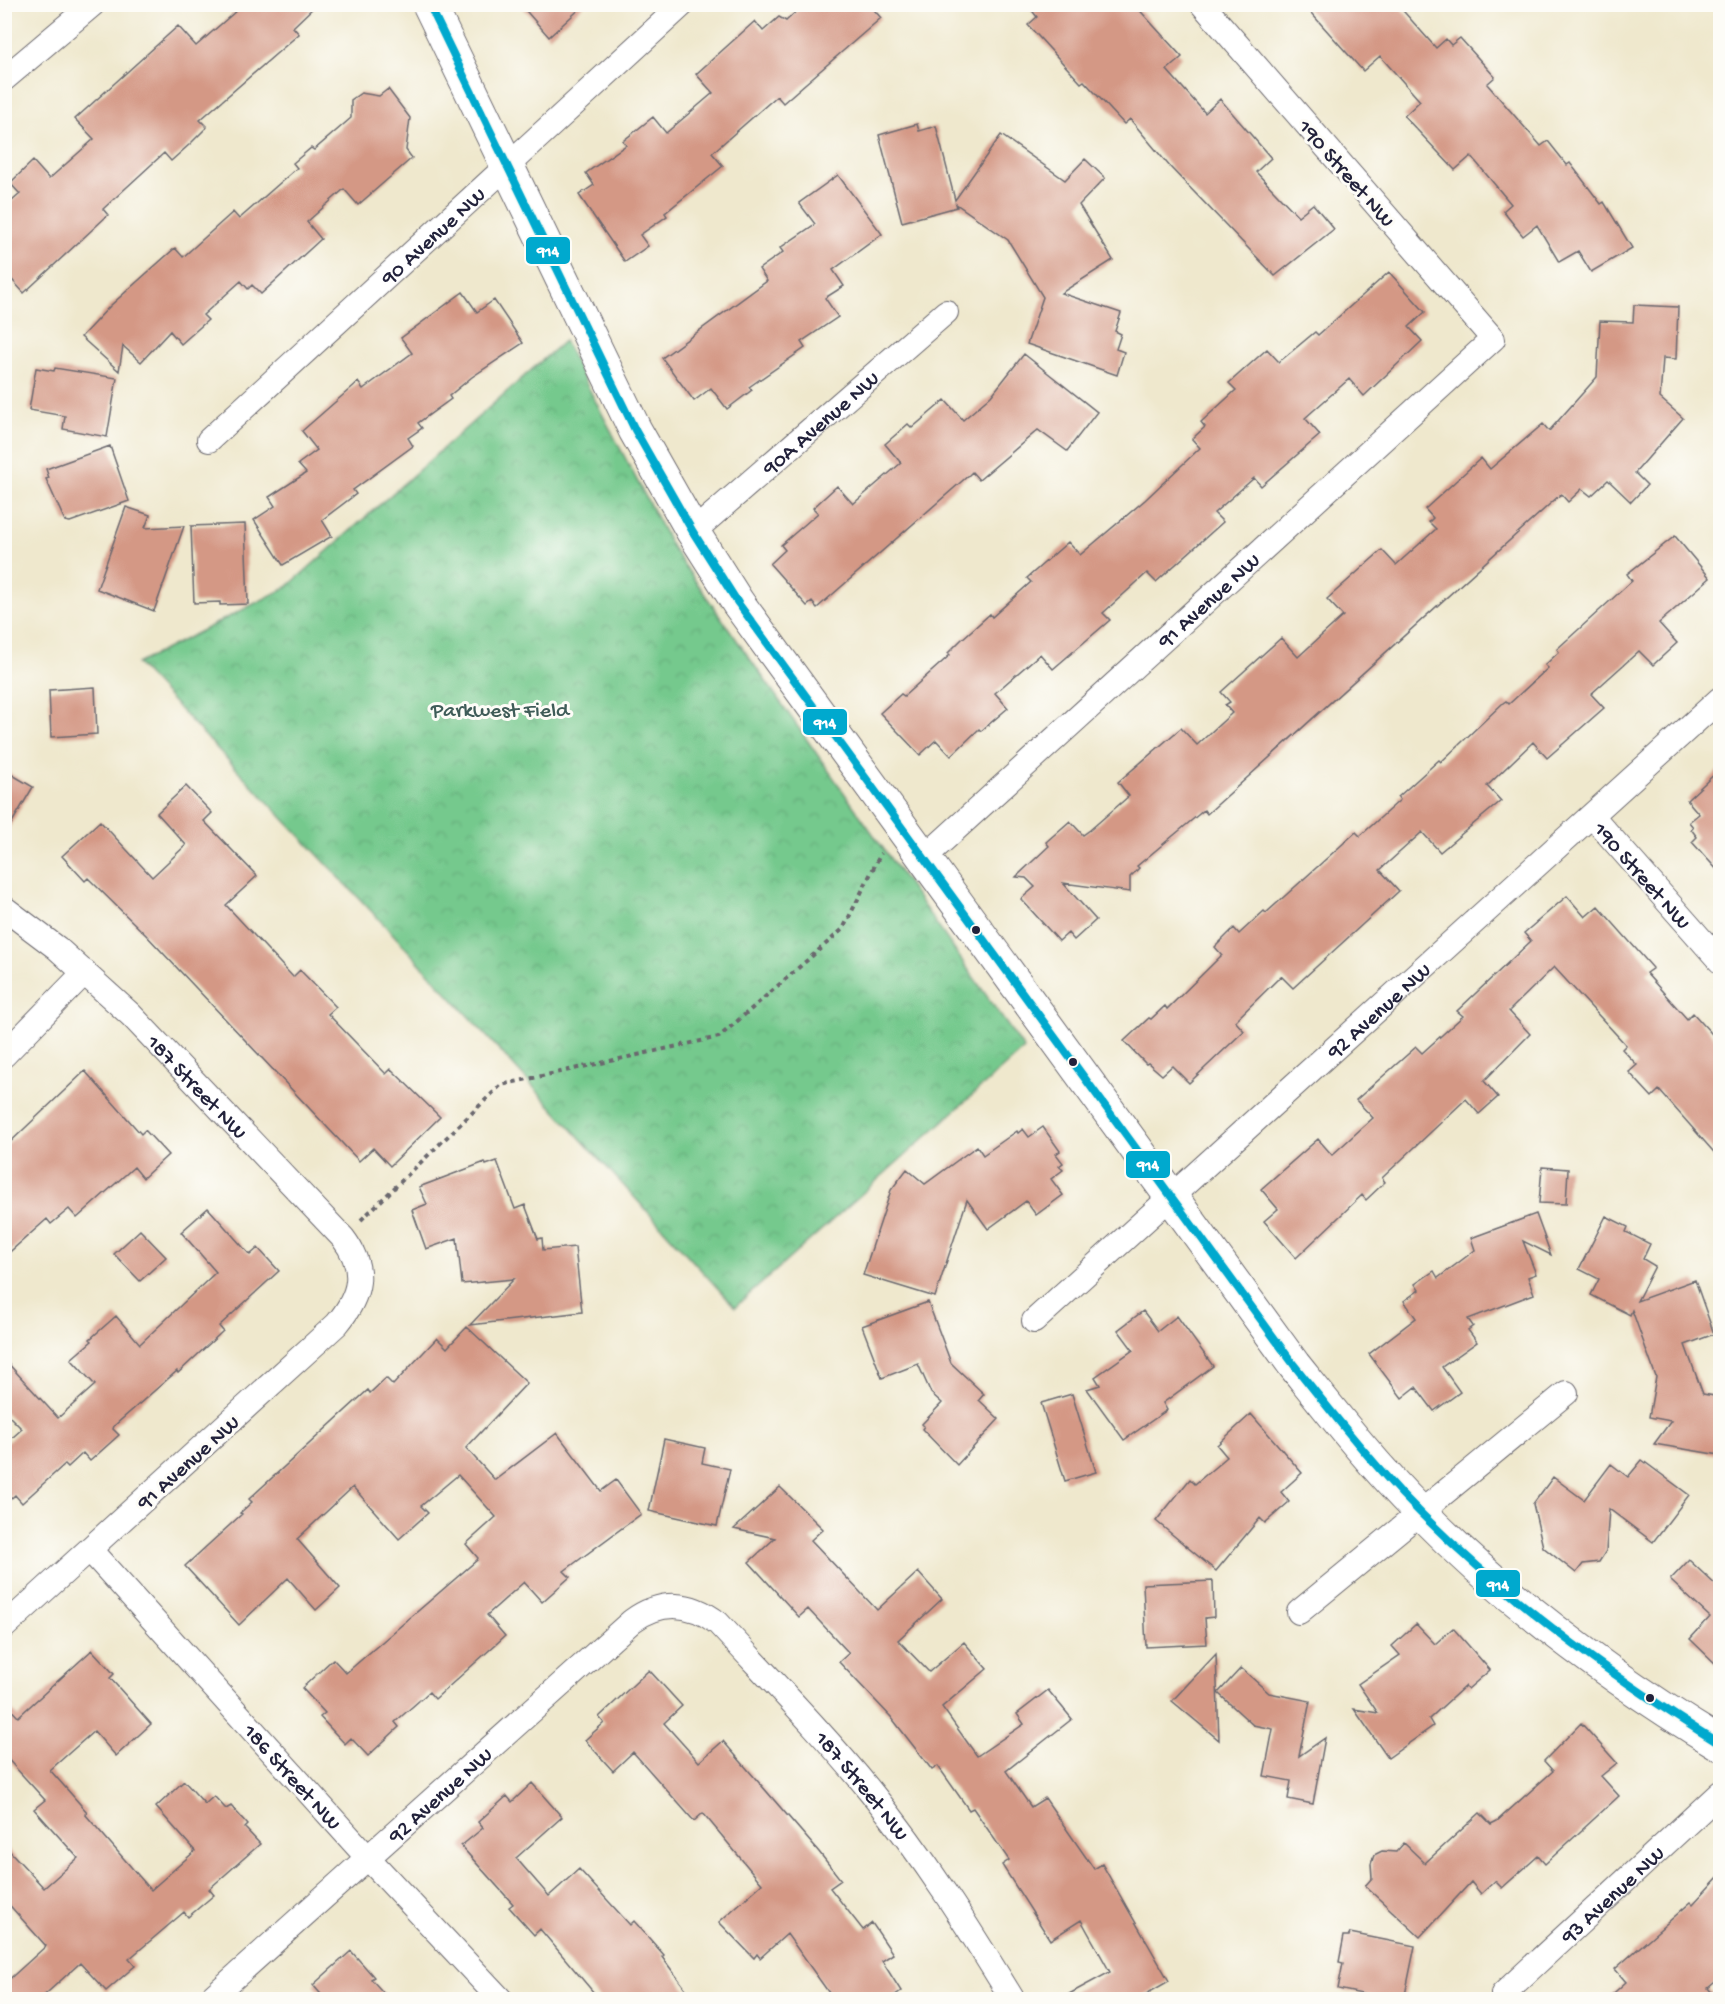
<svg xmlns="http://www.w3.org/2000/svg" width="1725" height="2004" viewBox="0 0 1725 2004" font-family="'Gochi Hand',sans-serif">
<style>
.park{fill:url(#park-crowns);stroke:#4c7664;stroke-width:1.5}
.building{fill:#d49885}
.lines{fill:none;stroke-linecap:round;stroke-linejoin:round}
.street-casing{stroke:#6a676e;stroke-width:26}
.secondary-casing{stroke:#6a676e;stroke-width:35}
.path{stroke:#6a676e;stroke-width:4;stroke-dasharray:4.5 4.5;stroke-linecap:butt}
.street{stroke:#fff;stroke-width:24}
.secondary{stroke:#fff;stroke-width:33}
.bus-1-casing{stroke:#fdfcf7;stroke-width:12}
.bus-1{stroke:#00a9ce;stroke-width:8}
.bus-dot{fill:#22223b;stroke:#fdfcf7;stroke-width:2}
.labels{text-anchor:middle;stroke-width:6;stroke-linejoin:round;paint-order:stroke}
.street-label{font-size:22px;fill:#22223b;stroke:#fdfcf7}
.park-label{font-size:22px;fill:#3f5c58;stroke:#fdfcf7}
.line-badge{stroke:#fdfcf7;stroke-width:2}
.badge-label{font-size:16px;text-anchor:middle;font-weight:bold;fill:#fff}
</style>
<defs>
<pattern id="park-crowns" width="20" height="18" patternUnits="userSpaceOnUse" patternTransform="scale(1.5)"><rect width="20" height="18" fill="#75c98d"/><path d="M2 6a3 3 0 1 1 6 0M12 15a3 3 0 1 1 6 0" fill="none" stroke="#65ac7b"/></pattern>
</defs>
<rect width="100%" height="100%" fill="#fdfcf7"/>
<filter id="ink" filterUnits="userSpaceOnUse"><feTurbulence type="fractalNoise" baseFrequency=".0167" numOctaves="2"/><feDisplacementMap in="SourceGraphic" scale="12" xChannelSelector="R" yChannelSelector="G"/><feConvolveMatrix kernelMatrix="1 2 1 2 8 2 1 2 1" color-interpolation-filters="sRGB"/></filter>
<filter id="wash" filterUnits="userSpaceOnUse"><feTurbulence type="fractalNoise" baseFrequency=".008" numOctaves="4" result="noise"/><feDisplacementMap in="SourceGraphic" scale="24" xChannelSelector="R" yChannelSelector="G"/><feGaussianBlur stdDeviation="1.35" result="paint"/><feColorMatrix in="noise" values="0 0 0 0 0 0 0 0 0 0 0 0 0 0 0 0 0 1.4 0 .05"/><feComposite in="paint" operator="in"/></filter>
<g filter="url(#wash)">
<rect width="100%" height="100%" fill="#efe8cd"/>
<!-- park -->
<path class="park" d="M564,341L673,549L1024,1049L735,1307L392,933L137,664L287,587Z"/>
<g id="blocks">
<!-- building -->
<path class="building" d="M244,4H317L293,27L299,34L200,120L207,127L190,144L171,161L164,153L103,209L108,215L24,293L4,271V208L20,194L10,183L33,161L49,179L94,139L75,119L178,26L196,46Z
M520,4H585L549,37Z
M804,4H869L881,18L783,103L777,96L712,153L723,166L665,213L667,216L640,235L648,246L625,262L579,195L594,185L586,173L626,145L623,141L653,117L666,133L713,93L696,74L755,21L763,31L779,17L786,21Z
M1027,4H1134L1182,57L1167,70L1205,113L1220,99L1271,158L1256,172L1298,216L1313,204L1334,229L1275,276L1171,168L1130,119L1124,124L1084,81L1081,83L1028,25L1037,17Z
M1303,4H1397L1436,48L1446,39L1451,45L1460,38L1495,77L1487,84L1541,146L1548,141L1567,165L1570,163L1601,204L1604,202L1632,248L1591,272L1578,251L1559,262L1537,225L1523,236L1503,211L1511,204L1471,156L1455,170L1404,116L1420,101L1380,56L1363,71Z
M388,89L410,118L406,150L412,158L358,205L344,189L307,222L321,239L261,294L252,285L248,289L241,281L203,315L208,320L181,344L170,331L141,362L123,346L119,371L81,337L110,306L175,248L183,257L233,212L239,219L297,168L293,163L311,148L314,150L351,118V100L361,93L379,96Z
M917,124L919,131L936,126L955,200L1001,135L1065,180L1085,159L1105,178L1079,205L1113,260L1061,293L1121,313L1115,331L1121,334L1116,349L1124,352L1117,375L1027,344L1043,297L1008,240L956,204L957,207L902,222L879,135Z
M838,175L882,234L833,270L844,286L825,298L838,317L801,342L805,348L749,387L752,390L727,409L711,388L694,401L662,358L767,281L759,269L783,252L780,248L815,224L799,203Z
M1389,272L1425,312L1409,327L1422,341L1364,396L1349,379L1305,418L1320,435L1261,486L1254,478L1214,513L1223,522L1156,582L1147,573L1103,613L1110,620L1053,669L1040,654L995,693L1008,708L981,731L979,729L951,756L936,740L920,755L880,713L901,694L904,696L950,655L948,653L961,640L990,614L992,617L1031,582L1027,578L1068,542L1080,555L1145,500L1200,448L1192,439L1205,427L1201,422L1236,390L1229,383L1267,349L1279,362L1315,332L1318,335Z
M463,292L477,312L494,300L523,343L472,377L449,396L451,399L418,423L422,428L408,438L413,446L353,490L356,494L322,520L332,536L283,565L254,520L275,506L269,497L306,473L298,464L317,450L302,431L358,382L363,389L412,353L401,338Z
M1634,305L1678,307L1676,359L1663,358L1660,398L1683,418L1635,473L1647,485L1631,502L1608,480L1591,496L1582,489L1568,502L1561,494L1207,814L1204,810L1137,866L1139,868L1130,877V892L1063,883L1096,920L1074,940L1068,933L1059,941L1021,899L1035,887L1026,878L1016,877L1049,846L1046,842L1070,821L1083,835L1090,830L1129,796L1118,782L1181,728L1197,745L1232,713L1225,705L1230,702L1221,692L1281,638L1298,657L1343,616L1327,599L1382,550L1396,565L1436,529L1429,522L1433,518L1425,509L1481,458L1490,469L1543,424L1549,431L1597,377L1600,321L1633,322Z
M1024,354L1097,412L1067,451L1038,430L979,480L972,472L969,475L817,608L812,602L807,606L770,564L785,550L781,545L818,513L813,508L837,486L853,504L901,463L885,444L908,424L912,428L945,400L963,420L991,396Z
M36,368L54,371L55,368L117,378L107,437L63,429L65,416L29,410Z
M110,446L129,501L70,522L65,521L46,479L49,478L46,469Z
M126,507L150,515L145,528L184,526L154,611L97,589Z
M245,524L248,604L220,605V602L194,603L191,526Z
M1675,536L1710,578L1659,623L1677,643L1653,665L1639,651L1591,694L1604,708L1547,758L1533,742L1487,786L1501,801L1440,852L1422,832L1380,870L1399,891L1293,988L1281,976L1235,1021L1244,1031L1189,1083L1172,1066L1162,1075L1148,1063L1146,1064L1124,1041L1149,1018L1151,1019L1165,1006L1167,1009L1222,955L1215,947L1234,928L1239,934L1264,911L1266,913L1356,832L1360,836L1400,800L1398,797L1439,760L1441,762L1503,703L1506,701L1509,704L1548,668L1545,665L1559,652L1557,649L1632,581L1627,574Z
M95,687L97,734L51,737L49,690Z
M1720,769V873L1692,842L1697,837L1691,829L1693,827L1689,822L1699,814L1687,800Z
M4,770L33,787L4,836Z
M186,786L212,813L204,821L257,876L226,905L293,977L300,970L336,1007L328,1014L386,1074L391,1069L440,1117L390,1166L373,1148L359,1161L146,935L88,878L85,881L62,856L100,821L152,877L186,845L157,813Z
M1567,896L1585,917L1598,906L1653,968L1646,973L1687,1019L1693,1013L1720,1043V1159L1659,1090L1652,1097L1629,1072L1637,1065L1622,1049L1626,1045L1554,967L1509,1011L1530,1034L1484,1081L1498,1097L1479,1114L1466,1099L1382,1178L1385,1182L1366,1200L1362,1195L1296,1258L1264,1221L1278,1209L1261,1189L1318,1139L1332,1155L1373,1118L1356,1100L1416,1047L1422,1053L1463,1016L1457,1011L1531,941L1524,933Z
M85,1071L141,1134L145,1130L168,1155L143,1178L134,1167L77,1218L69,1209L51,1224L47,1219L4,1257V1148Z
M1043,1127L1060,1151L1056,1154L1063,1163L1059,1166L1063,1170L1051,1179L1063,1195L1036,1215L1026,1201L988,1229L967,1200L935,1297L863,1275L891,1190L907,1169L925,1184L977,1146L983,1155L1017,1131L1018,1133L1023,1129L1029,1137Z
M497,1161L515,1209L525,1205L538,1239L542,1238L543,1250L575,1247L582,1312L470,1325L514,1279L462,1284L457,1238L426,1249L412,1210L427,1204L419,1187L485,1162L486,1165Z
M1542,1167L1568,1169L1566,1204L1539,1203Z
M208,1208L250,1255L258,1248L279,1271L219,1326L223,1331L178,1373L177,1371L114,1426L113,1429L119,1435L90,1461L83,1453L68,1467L65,1464L22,1503L15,1495L4,1505V1445L22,1429L4,1411V1359L58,1418L95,1385L71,1359L92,1341L90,1339L116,1316L140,1344L216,1272L181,1232Z
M1536,1214L1551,1255L1523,1241L1536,1274L1528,1277L1534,1294L1468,1319L1473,1326L1468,1330L1477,1342L1442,1367L1460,1392L1434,1411L1416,1387L1402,1398L1369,1354L1416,1318L1404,1301L1419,1290L1415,1284L1434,1271L1438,1278L1475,1250L1471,1238Z
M1606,1216L1628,1227L1626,1232L1650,1244L1643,1259L1655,1266L1637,1301L1695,1280L1714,1334L1685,1345L1703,1394L1720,1397V1455L1654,1444L1671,1421L1649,1417L1656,1377L1632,1310L1630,1315L1591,1295L1599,1279L1579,1269Z
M140,1230L166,1257L140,1281L114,1254Z
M928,1302L951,1363L984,1394L979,1400L999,1419L957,1465L922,1429L924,1426L922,1424L942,1403L931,1393L918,1364L882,1378L862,1326Z
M1143,1311L1158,1331L1177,1316L1213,1366L1163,1403L1167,1410L1124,1440L1087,1389L1100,1385L1095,1377L1133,1350L1118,1330Z
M467,1327L527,1383L466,1448L495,1480L557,1433L601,1491L616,1480L641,1514L564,1571L570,1577L542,1602L524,1582L487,1615L505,1636L435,1699L429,1692L395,1722L399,1727L368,1756L351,1738L345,1744L320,1717L325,1713L302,1688L333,1659L346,1673L477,1560L478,1558L466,1544L496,1517L458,1475L421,1506L428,1513L399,1539L353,1487L297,1539L340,1588L316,1610L288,1578L239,1625L185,1566L242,1514L240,1513L252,1502L249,1499L368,1390L370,1393L386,1378L393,1385L437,1338L447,1348Z
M1072,1394L1096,1472L1065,1481L1041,1403Z
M1251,1414L1302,1473L1281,1492L1289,1502L1265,1523L1260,1518L1216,1571L1156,1521L1190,1479L1195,1484L1227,1457L1217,1445Z
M664,1439L705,1448L702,1463L730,1469L717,1526L649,1511Z
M1642,1460L1689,1495L1653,1542L1609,1509L1606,1551L1599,1562L1583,1564L1576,1573L1543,1547L1533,1504L1553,1477L1584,1500L1611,1464L1628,1477Z
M780,1487L823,1529L811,1540L877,1610L918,1572L942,1599L898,1640L929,1672L964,1642L987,1669L942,1707L977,1756L1024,1724L1017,1714L1048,1690L1072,1719L1006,1771L1031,1807L1045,1798L1094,1869L1102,1864L1169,1981L1136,2000H1058L1110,1972L1081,1920L1050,1940L1002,1865L1009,1860L973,1808L969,1810L938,1766L932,1770L891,1717L839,1662L849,1653L808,1609L799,1617L749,1562L775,1538L734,1529Z
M1689,1560L1720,1589V1668L1690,1639L1710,1617L1670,1580Z
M1213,1581L1214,1617L1205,1618L1207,1644L1146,1647L1143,1584Z
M1416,1624L1435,1644L1453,1628L1490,1670L1468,1689L1465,1686L1429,1719L1433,1726L1388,1758L1354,1709L1378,1713L1358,1684L1400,1655L1392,1646Z
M92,1650L114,1674L110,1678L151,1724L116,1756L94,1731L50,1770L87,1812L85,1814L151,1890L195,1851L156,1807L184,1781L205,1804L214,1796L226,1809L231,1806L248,1825L245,1828L260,1844L209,1889L214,1895L188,1917L184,1912L129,1959L135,1966L106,1991L80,1963L39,2000H4V1984L46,1946L4,1899V1845L44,1888L78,1858L34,1809L45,1800L4,1755V1702L18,1717Z
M1216,1654L1219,1740L1172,1701Z
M1241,1668L1269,1693L1310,1701L1299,1756L1325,1738L1313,1804L1288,1799L1291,1781L1264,1776L1273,1729L1253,1725L1218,1693Z
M649,1670L682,1706L664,1723L699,1762L723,1741L819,1852L841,1880L830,1888L863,1930L872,1923L893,1954L882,1961L901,1991L888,2000H834L787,1934L760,1958L757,1954L754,1958L719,1922L762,1884L703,1813L694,1821L633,1752L613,1771L585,1740L604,1723L599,1717Z
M1581,1723L1617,1763L1601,1776L1619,1796L1545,1864L1538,1856L1502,1888L1495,1881L1481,1894L1471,1882L1420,1937L1365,1886L1372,1878L1371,1864L1374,1855L1382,1851L1396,1852L1404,1843L1425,1863L1480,1813L1491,1824L1497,1821L1553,1771L1544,1761Z
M532,1783L562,1817L516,1858L549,1896L579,1869L630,1925L634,1921L664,1955L662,1957L694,2000H600L540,1929L534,1935L509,1907L513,1904L461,1846L483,1828L478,1822L507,1796L512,1802Z
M1720,1875V1978L1708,1988L1718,2000H1606L1626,1982L1615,1969L1691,1902L1693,1904Z
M1350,1933L1415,1946L1404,2000H1390L1338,1989L1343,1963L1339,1962L1344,1936H1349Z
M351,1951L374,1977L371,1979L390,2000H326L313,1985Z"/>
</g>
</g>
<g filter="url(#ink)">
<use href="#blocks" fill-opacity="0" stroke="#6a676e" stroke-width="1.5"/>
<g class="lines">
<!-- street casing -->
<g class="street-casing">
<g id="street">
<path d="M4,79L93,4"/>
<path id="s1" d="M209,440L683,4"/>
<path id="s2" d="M693,532L946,312"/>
<path id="s3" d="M1592,816L1720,961"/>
<path id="s4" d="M924,858L1493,339L1202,4"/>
<path id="s5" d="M4,908L57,948L131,1015L343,1238C367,1269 361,1295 337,1324L4,1627"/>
<path d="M4,1055L85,972"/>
<path id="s6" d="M1034,1321L1720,699"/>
<path id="s7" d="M90,1550L368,1858L501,2000"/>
<path d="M1299,1612L1566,1393"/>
<path id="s8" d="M1503,1994L1720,1793"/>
<path id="s9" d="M209,2000L632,1621C661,1600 690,1601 718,1623C770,1679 823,1733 871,1792C924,1857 969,1928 1013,2000"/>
</g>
</g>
<!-- secondary casing -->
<g class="secondary-casing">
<path id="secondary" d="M429,4L635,430L693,532L738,603L1294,1365C1334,1415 1373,1465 1418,1510C1507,1601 1613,1679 1720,1744"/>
</g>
<!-- path -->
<path class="path" d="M361,1220L501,1085L719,1037L843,929L881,853"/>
<!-- street -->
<use href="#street" class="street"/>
<!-- secondary -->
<use href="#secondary" class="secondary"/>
<!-- bus-1 casing -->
<g class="bus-1-casing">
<path id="bus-1" d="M429,4L635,430L693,532L738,603L1294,1365C1329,1409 1364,1453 1402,1494C1496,1592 1605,1672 1720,1744"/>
</g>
<!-- bus-1 -->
<use href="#bus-1" class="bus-1"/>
</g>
</g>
<!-- markers -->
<g class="bus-dot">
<circle cx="976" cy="930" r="5"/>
<circle cx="1073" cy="1062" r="5"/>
<circle cx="1650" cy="1698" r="5"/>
</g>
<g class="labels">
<!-- street labels -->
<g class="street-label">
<text transform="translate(1348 172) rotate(49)" y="8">190 Street NW</text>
<text dy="8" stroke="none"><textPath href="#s1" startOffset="303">90 Avenue NW</textPath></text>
<text dy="8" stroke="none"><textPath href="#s2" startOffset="168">90A Avenue NW</textPath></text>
<text dy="8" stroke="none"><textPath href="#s4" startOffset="384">91 Avenue NW</textPath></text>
<text dy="8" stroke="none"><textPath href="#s3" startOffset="78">190 Street NW</textPath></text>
<text dy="8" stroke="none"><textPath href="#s6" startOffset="464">92 Avenue NW</textPath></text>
<text dy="8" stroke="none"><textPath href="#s5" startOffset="264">187 Street NW</textPath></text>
<text transform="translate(187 1461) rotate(-42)" y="8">91 Avenue NW</text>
<text dy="8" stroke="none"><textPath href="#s7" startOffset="304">186 Street NW</textPath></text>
<text dy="8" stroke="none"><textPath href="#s9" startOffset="879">187 Street NW</textPath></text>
<text dy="8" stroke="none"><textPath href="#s9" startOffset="309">92 Avenue NW</textPath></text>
<text dy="8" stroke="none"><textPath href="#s8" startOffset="148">93 Avenue NW</textPath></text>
</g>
<!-- park labels -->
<g class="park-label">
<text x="500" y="716">Parkwest Field</text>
</g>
</g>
<g class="line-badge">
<rect x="525" y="236" width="46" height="29" rx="6" fill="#00a9ce"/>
<rect x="802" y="708" width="46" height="28" rx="6" fill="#00a9ce"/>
<rect x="1125" y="1150" width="46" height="29" rx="6" fill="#00a9ce"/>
<rect x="1475" y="1569" width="46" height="29" rx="6" fill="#00a9ce"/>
</g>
<g class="badge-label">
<text x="548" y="256">914</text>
<text x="825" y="728">914</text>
<text x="1148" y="1170">914</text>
<text x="1498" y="1590">914</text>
</g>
<!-- margin -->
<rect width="1725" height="2004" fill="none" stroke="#fdfcf7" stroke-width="24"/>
</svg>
